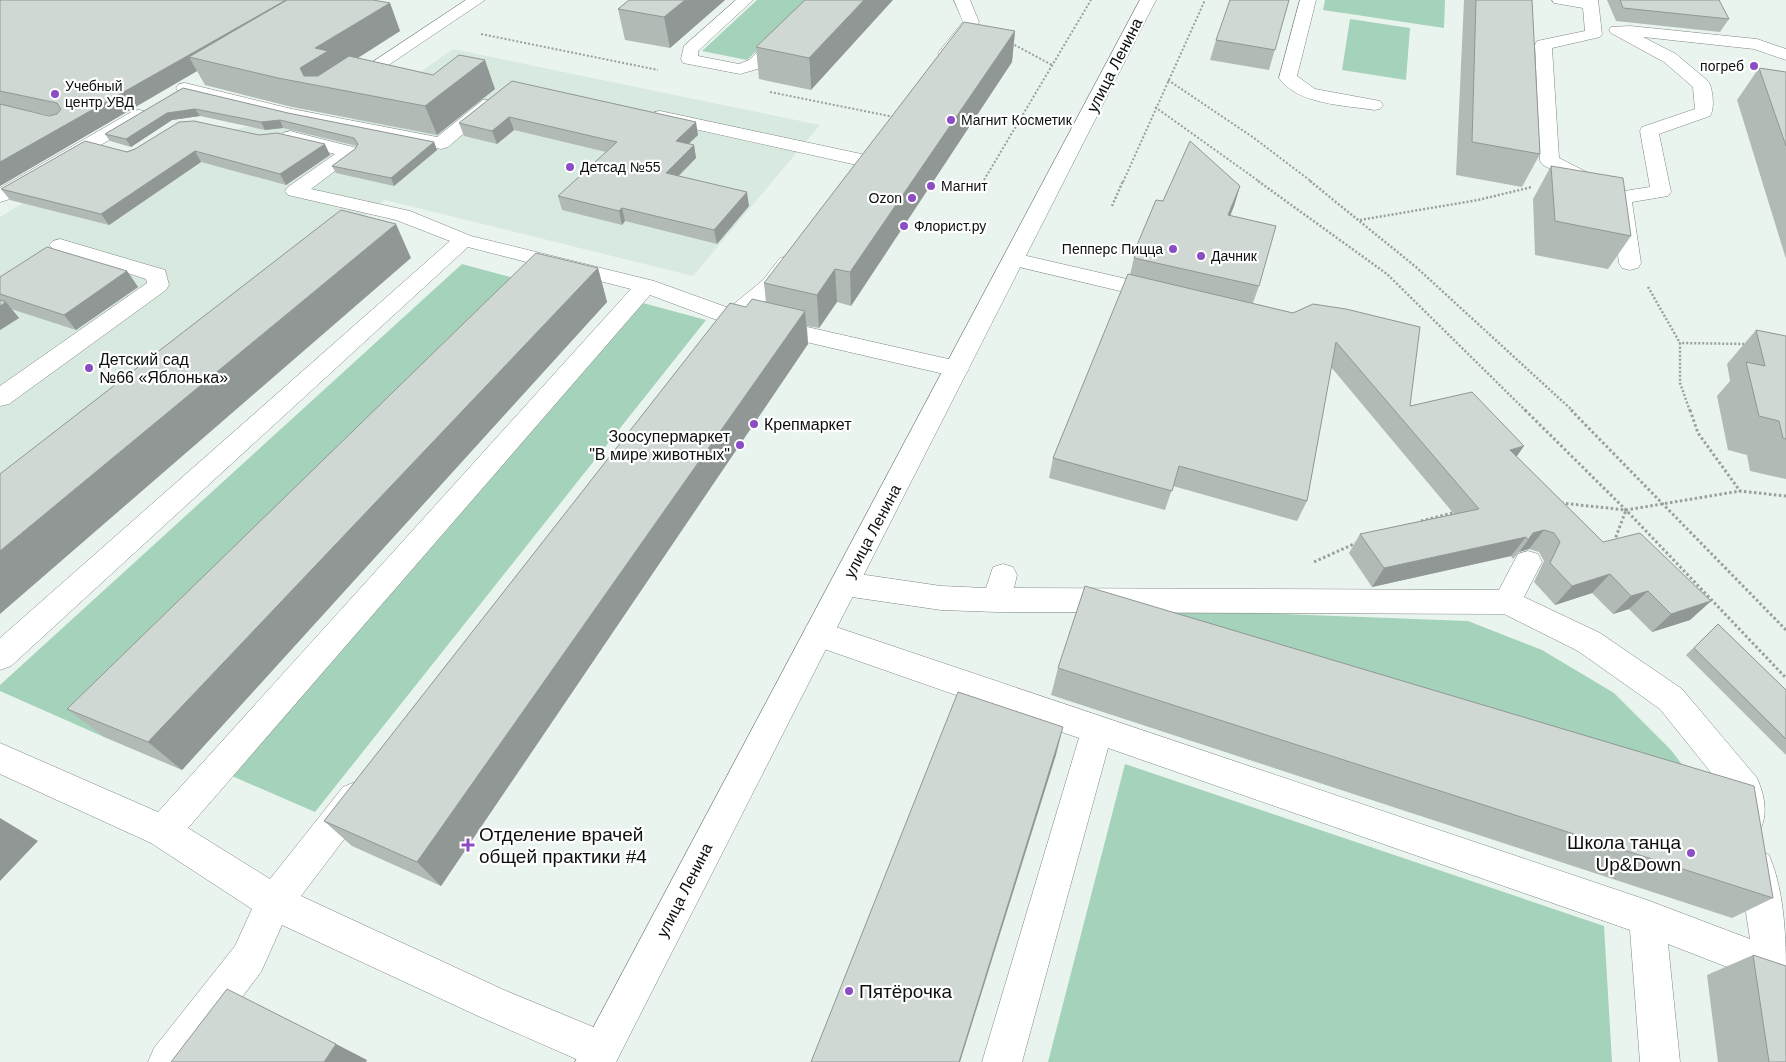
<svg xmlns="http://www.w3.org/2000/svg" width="1786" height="1062" viewBox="0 0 1786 1062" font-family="Helvetica,sans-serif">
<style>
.built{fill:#d8e9e0}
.green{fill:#a5d2ba}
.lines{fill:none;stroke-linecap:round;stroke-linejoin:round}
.minor-casing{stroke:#7f8883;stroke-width:1}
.major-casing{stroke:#7f8883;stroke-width:1}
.path-far2{stroke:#99a09c;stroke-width:2;stroke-dasharray:2 2;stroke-linecap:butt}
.path-far1{stroke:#99a09c;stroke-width:2.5;stroke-dasharray:2 2;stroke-linecap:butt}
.path{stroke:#99a09c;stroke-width:3;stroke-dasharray:2.5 2.5;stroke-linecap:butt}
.minor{fill:#fff;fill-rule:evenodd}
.major{fill:#fff;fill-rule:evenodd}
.wall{fill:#b2bab5;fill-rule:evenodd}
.shaded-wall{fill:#919794}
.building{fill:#cfd8d3;stroke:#919794}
.poi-dot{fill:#8a4dc4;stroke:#fff;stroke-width:2}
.labels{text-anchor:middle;stroke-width:4.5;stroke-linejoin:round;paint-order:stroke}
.far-poi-label{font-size:14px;fill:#0d100f;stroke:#fff;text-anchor:start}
.street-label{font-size:16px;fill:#0d100f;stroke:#fff}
.poi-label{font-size:16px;fill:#0d100f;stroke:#fff;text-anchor:start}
.near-poi-label{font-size:19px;fill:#0d100f;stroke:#fff;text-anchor:start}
</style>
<rect width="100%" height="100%" fill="#eaf4ee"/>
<!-- built -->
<path class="built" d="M453,49L820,125L693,276L385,200L0,510V217L101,155L106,157L284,119L299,109L350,121Z"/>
<!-- green -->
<path class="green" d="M757,0H809L747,60L702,51Z
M1325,0H1445L1444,28L1323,10Z
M1350,19L1410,28L1406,80L1342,70Z
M462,264L547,287L104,737L0,691V685Z
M643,303L706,320L315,812L232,776Z
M1207,611L1468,621L1542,650L1614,693L1671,750L1717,810L1078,614Z
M1125,764L1604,926L1612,1062H1048Z"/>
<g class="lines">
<!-- minor casing -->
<g class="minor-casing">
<path id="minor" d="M466,0H485L356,87H344L341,83Z
M736,0H753L698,51V56L739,64L749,60L812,0H829L761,68L740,74L683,63L681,59L684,46Z
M954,0H970L979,22L952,57H940L938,53L963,22Z
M1300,0H1316L1297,76L1315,89L1380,101L1383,105L1380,109L1374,110C1345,105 1298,105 1279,78Z
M1552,0H1598L1602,34L1600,37L1552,48L1559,158L1624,191L1650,187L1640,131L1642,127L1695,109L1693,87L1664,62L1611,33L1609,30L1611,27L1630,26L1757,39L1786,49V60L1754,49L1643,37L1676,54L1708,81C1713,88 1715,109 1710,116L1659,134L1671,192L1668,196L1632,202L1641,263L1638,268L1630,270L1622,268L1619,263L1611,200L1543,165L1540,161L1535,45L1537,41L1585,31L1583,8L1554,3Z
M185,83L292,109L437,137L483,100H495L498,104L448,147L441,149L292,119L179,92L176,88L179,84Z
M139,110L145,111L148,115L145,119L7,200L0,202V188L133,111Z
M660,111L866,155L873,157L876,161L873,165L866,167L654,120L651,116L654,112Z
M290,131L357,148L360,152L311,189L410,211L471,236L654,281L729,308L763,280L780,258L788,256L796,258L799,263L779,290L750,314L957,361L965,363L969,369L965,375L957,377L737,326L726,330L718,328L715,323L717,320L650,295L188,828L270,879L343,787L355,782L367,787L372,798L367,809L301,896L504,990L615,1036L621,1050L616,1062H583L478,1016L282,925L261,972L193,1062H148L154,1048L235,946L252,909L151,843L0,774V743L158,812L631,289L468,247L11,666L0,670V638L450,241L396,220L288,195L285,191L288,187L335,154L283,141L281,137L283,133Z
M60,239L165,270L169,285L166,290L9,404L0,406V386L147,283L146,279L53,249L49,245L53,241Z
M1014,253L1166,288L1169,293L1166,298L1158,300L1006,264L1003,259L1006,254Z
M1528,551L1538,554L1542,562L1524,597L1600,633L1682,689L1757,778C1764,794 1768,812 1761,828L1749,833L1737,828L1732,817L1729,795L1660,709L1578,651L1504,614L997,612L941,610L845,596L835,592L831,584L835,576L845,572L941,586L986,588L993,567L1003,564L1013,567L1017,575L1014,588L1499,590L1518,554Z
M818,621L1647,900L1750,939L1739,867L1745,855L1757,850L1769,855C1785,893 1786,938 1786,979L1773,985L1668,944L1680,1062H1640L1630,930L1108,748L1022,1062H982L1079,738L807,643L803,634L807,625Z"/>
</g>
<!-- major casing -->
<g class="major-casing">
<path id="major" d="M1140,0H1156L616,1062H575Z"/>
</g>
<!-- path-far2 -->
<path class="path-far2" d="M481,34L658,70
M1011,43L1052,65
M1168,80L1254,138L1312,182
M770,92L894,117
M1155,107L1260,182
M984,180L1091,0
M1123,182L1205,0"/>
<!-- path-far1 -->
<path class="path-far1" d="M1258,181L1387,274L1526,411
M1310,181L1416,267L1573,411
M1112,206L1123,181
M1360,220L1478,200L1532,187
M1648,287L1680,343
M1690,411L1680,383V343L1747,344"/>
<!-- path -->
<path class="path" d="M1525,410L1626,510L1786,678
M1571,410L1786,630
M1690,410L1698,433L1740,491
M1561,503L1626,510L1740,491L1786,496
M1421,521L1456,512
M1614,542L1626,510
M1314,562L1356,543"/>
<!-- minor -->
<use href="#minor" class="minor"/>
<!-- major -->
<use href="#major" class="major"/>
</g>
<!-- wall -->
<path class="wall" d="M0,0L390,3L400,31L358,58L495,89L437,135L292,107L205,85L197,71L0,186ZM11,107L52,116H49Z
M629,0H725L670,48L625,40L618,9Z
M805,0L811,90L759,79L756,47Z
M1289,0L1269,70L1210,60L1216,40Z
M1464,0H1532L1540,154L1522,187L1456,175Z
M1607,0H1719L1729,19L1720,32L1616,21Z
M1015,31L1012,62L851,306L837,302L819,328L807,326L808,344L441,886L352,846L324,821L746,307L766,302L764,283Z
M1759,68L1786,72V259L1737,100Z
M512,81L698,135L689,143L694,145L696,158L679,176L749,206L717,244L625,221L622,225L562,210L558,196L606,152L514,130L497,144L464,136L459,123Z
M183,88L288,113L434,142L437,150L394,186L336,173L332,166L355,149L357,146L283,128L265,130L200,116L172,120L131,147L110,141L105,134Z
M135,149L330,155L286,185L201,162L109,225L10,200L1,189Z
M1551,166L1631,236L1608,269L1535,255L1533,199Z
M1240,186L1234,206L1230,216L1259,286L1253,303L1293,313L1313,304L1410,406L1517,457L1603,542L1711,601L1690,620L1652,632L1629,609L1613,614L1592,593L1555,605L1534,582L1544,561L1539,552L1529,549L1519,552L1513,559L1511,556L1372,587L1349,553L1360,534L1454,514L1331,367L1307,501L1297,521L1173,486L1165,510L1049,478L1053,458L1130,275L1137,245L1163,201Z
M598,268L607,302L182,770L104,737L67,709Z
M127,271L138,287L76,330L11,309L19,318L0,330V277Z
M1756,330L1786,336V479L1750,471L1747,455L1728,450L1717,396L1730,381L1727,364Z
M1718,624L1786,690V755L1686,655Z
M1058,668L1773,898L1732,918L1051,695Z
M1753,955L1786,1062H1718L1707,975Z"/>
<!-- shaded-wall -->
<path class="shaded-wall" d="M286,0H294L189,57L197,71L0,186V162Z
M685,0H725L670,48L664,17Z
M864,0H893L811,90L809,58Z
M390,3L400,31L337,71L308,84L300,68L315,48Z
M1015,31L1012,62L851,306L850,272Z
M485,60L495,89L437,135L425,106Z
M195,109L200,116L172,120L131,147L126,139L167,113Z
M509,117L514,130L497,144L492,131Z
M280,120L283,128L265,130L261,122Z
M696,122L698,135L678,154L676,141Z
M434,142L437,150L394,186L391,178Z
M325,144L330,155L286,185L280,174Z
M694,145L696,158L668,186L666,173Z
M195,151L201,162L109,225L101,214Z
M1240,186L1234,206L1222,236L1228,215Z
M747,192L749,206L717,244L714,230Z
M622,208L625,221L622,225L619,211Z
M396,224L411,258L0,614V551Z
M598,268L607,302L182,770L148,742Z
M835,269L837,302L819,328L817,295Z
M127,271L138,287L76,330L64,315Z
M6,302L19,318L0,330V306Z
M805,311L808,344L441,886L417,862Z
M1524,446L1510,466V450Z
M1544,530L1529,549L1519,552L1528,540L1533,533Z
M1526,537L1511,556L1372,587L1384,568Z
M1610,574L1592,593L1555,605L1572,586Z
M1648,591L1629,609L1613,614L1631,596Z
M1711,601L1690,620L1652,632L1671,614Z
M1063,727L1056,755L960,1062H959Z
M0,818L38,841L0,881Z
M336,1044L367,1060L366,1062H324Z"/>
<!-- building -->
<path class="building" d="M0,0H286L0,162V104L49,116L57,114L61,109L57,103L0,91Z
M287,0H373L390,3L315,48L328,51L300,68L304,76H318L349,56L433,75L459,55L485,60L425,106L278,78L189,57Z
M629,0H685L664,17L618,9Z
M805,0H864L809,58L756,47Z
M1230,0H1289L1275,50L1216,40Z
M1476,0H1532L1540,154L1472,142Z
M1620,0H1719L1729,19L1623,8Z
M964,22L1015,31L850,272L835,269L817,295L764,283Z
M1759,68L1786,72V146Z
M512,81L696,122L676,141L694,145L666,173L747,192L714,230L622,208L619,211L558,196L617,142L509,117L492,131L459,123Z
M183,88L288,113L434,142L391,178L332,166L355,149L358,144L354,138L280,120L261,122L195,109L167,113L126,139L105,134Z
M194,121L259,135L277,133L325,144L280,174L195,151L101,214L1,189L85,141L127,152L135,149L179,122Z
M1190,141L1240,186L1228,215L1276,226L1259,286L1134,258L1139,245H1137L1156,200L1163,201Z
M1551,166L1623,178L1631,236L1555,221Z
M341,210L396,224L0,551V474Z
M47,247L127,271L64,315L0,294V277Z
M536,253L598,268L148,742L67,709Z
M1128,274L1293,313L1313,304L1346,309L1420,327L1410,406L1472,392L1524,446L1510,450L1603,542L1640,533L1711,601L1671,614L1648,591L1631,596L1610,574L1572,586L1550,563L1560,542L1554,533L1544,530L1533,533L1528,540L1526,537L1384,568L1360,534L1479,509L1336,342L1307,501L1179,466L1172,491L1053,458Z
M752,299L805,311L417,862L324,821L730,303L746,307Z
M0,300L6,302L0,306Z
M1756,330L1786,336V439L1783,438L1779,421L1759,416L1746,362L1765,366Z
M1085,586L1754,786L1773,898L1058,668Z
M1718,624L1786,690V739L1694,648Z
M958,692L1063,727L959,1062H811Z
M1753,955L1786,966V1062H1769Z
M227,989L336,1044L324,1062H171Z"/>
<!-- markers -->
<g class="poi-dot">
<circle cx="1754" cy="66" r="5"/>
<circle cx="55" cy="94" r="5"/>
<circle cx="951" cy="120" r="5"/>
<circle cx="570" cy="167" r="5"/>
<circle cx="931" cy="186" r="5"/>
<circle cx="912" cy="198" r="5"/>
<circle cx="904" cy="226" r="5"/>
<circle cx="1173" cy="249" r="5"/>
<circle cx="1201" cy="256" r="5"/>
<circle cx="89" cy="368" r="5"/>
<circle cx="754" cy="424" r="5"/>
<circle cx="740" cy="445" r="5"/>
<path d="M465.5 837.5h5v5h5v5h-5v5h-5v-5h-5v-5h5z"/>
<circle cx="1691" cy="853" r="5"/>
<circle cx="849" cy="991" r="5"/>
</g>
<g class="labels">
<!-- far-poi labels -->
<g class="far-poi-label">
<text x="1744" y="71" text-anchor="end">погреб</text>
<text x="65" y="91">Учебный<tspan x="65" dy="16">центр УВД</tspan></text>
<text x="961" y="125">Магнит Косметик</text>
<text x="580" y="172">Детсад №55</text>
<text x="941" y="191">Магнит</text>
<text x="902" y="203" text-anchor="end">Ozon</text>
<text x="914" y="231">Флорист.ру</text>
<text x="1163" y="254" text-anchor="end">Пепперс Пицца</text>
<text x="1211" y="261">Дачник</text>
</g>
<!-- street labels -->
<g class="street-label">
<text transform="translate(1114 65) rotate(-63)" y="6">улица Ленина</text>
<text transform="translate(872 531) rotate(-62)" y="6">улица Ленина</text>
<text transform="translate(684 890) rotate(-63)" y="6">улица Ленина</text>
</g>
<!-- poi labels -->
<g class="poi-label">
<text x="99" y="365">Детский сад<tspan x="99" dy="18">№66 «Яблонька»</tspan></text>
<text x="764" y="430">Крепмаркет</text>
<text x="730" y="442" text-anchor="end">Зоосупермаркет<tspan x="730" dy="18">"В мире животных"</tspan></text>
</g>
<!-- near-poi labels -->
<g class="near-poi-label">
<text x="479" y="841">Отделение врачей<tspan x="479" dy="22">общей практики #4</tspan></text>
<text x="1681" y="849" text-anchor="end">Школа танца<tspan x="1681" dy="22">Up&amp;Down</tspan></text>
<text x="859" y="998">Пятёрочка</text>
</g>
</g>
</svg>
